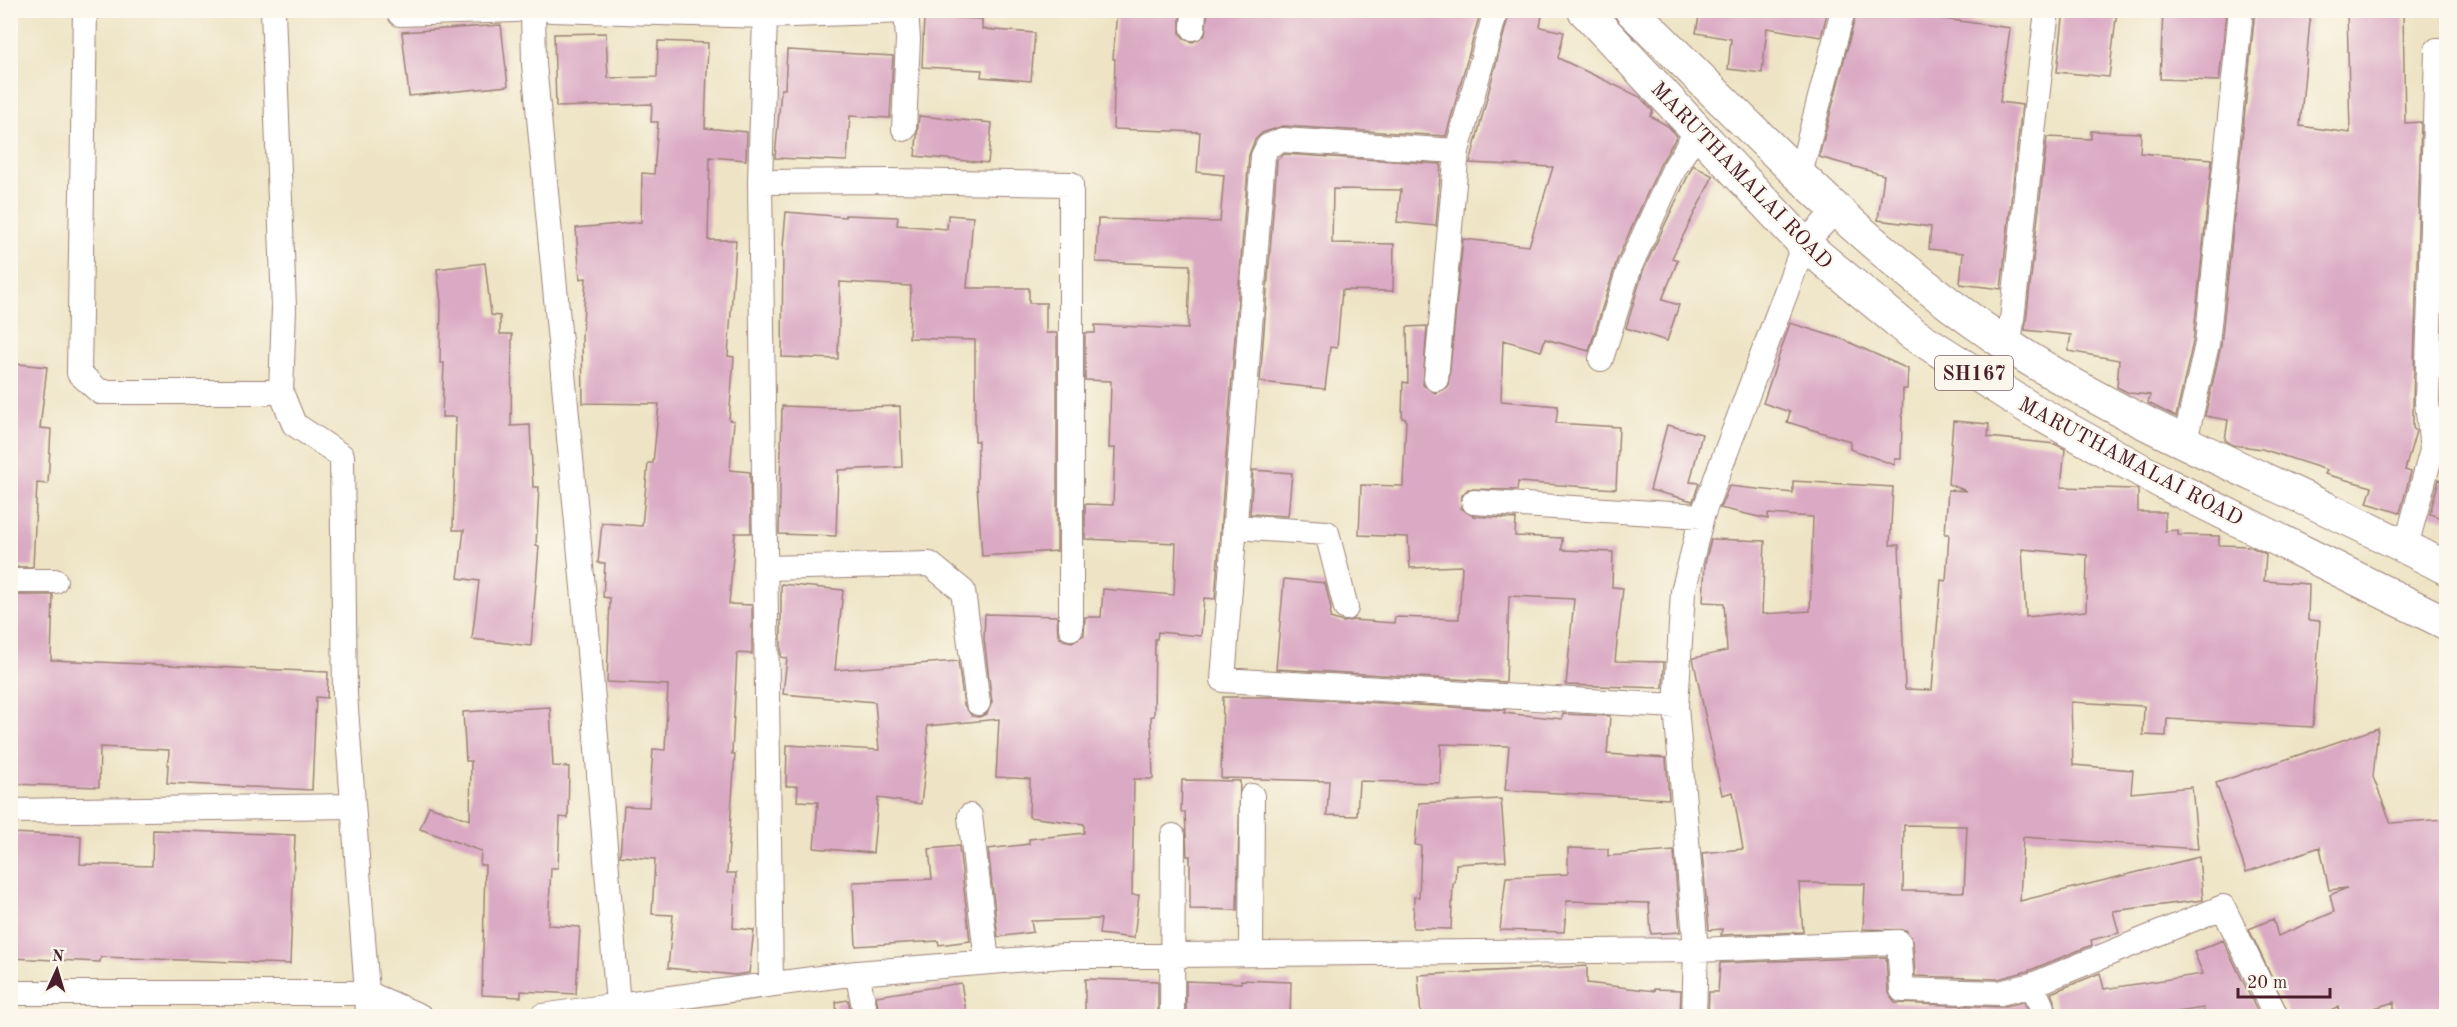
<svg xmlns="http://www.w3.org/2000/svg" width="2457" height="1027" viewBox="0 0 2457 1027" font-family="'Old Standard TT',serif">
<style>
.building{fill:#daa9c3;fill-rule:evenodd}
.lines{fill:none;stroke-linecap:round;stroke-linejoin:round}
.minor-casing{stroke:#9c8278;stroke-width:26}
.primary-casing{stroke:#9c8278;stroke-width:35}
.minor{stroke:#fff;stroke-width:24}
.primary{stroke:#fff;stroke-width:33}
.labels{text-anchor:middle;stroke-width:4.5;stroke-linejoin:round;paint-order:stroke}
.shield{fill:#fbf7ec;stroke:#7f6065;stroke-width:1.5}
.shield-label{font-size:20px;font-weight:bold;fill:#4a1f2b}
.street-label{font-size:21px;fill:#4a1f2b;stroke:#fbf7ec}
</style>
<rect width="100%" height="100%" fill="#fbf7ec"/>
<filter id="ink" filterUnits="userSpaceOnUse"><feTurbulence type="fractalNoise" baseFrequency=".0167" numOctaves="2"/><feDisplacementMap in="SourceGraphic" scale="12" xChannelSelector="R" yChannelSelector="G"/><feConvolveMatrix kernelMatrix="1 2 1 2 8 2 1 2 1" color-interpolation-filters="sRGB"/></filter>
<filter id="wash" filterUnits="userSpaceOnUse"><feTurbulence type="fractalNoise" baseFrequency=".008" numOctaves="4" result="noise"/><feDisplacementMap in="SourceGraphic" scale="24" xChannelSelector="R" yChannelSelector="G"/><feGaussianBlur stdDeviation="1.35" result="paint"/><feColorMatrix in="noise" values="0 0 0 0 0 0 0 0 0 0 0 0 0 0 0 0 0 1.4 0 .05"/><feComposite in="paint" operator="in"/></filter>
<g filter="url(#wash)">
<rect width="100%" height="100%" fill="#eee4c5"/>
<g id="blocks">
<!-- building -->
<path class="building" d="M1117,10H1180V34L1186,40L1193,42L1205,35L1208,10H1481L1446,136L1283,126L1262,133L1255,140L1249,155L1215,599L1204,598L1201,636L1158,632L1157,639H1155L1154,716H1151L1153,779H1134L1132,895H1139L1134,938L1099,934L1101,919L1031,921L1033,932L998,937L988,849L1029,844V839L1084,833V824L1029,817L1030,779L996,777L999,719L927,726L928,744L921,804L878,798L873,853L814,848L818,802L797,801L798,786H786L787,745L879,750L875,702L783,694L787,658L781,657V584L843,590L835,670L958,661L964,705L972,716L979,717L987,714L992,702L984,639L985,614L1057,616L1058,635L1063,640L1072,642L1084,635L1085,617H1101L1103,589L1174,595L1176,543L1085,539V504L1113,505L1115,448H1109L1111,381L1085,380V333H1095V325L1188,329L1190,265L1096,262L1098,219L1220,222L1224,175L1197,172L1200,132L1113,129L1115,59H1113Z
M1510,10H1543L1540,27L1564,32L1558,58L1640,97L1653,111L1650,116L1668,126L1677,136L1661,163L1617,260L1589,351L1545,339L1541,351L1503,340L1501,401L1558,406L1556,423L1619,427L1616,489L1518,482L1517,490L1468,489L1462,495L1461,508L1473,516L1516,519L1515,536L1562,538V550L1613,552L1612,587L1623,588L1615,661L1664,662L1663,688L1566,685L1574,599L1509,596L1506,682L1276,669L1284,579L1325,583L1331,608L1330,618L1343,622L1353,620L1394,623L1395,617L1459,619L1462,566L1410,568L1408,537L1359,535L1361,485L1403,486L1406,419L1402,418L1403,382L1408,383L1407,327L1427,326L1423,385L1435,393L1448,387L1463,239L1529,246L1553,167L1470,163Z
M1700,10H1828L1821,37L1767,28L1762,73L1728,69L1731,39L1696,33Z
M1857,10H1878L2010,28L2000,102L2022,105L2001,289L1960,284L1963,253L1929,249L1931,227L1878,220L1884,175L1819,157Z
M2064,10H2117L2109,77L2057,72Z
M2163,10H2227L2219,81L2160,79Z
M2255,10H2311L2300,126L2350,133L2347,10H2403L2405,123L2421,122L2413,402V428L2416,431L2405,470L2411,472L2400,513L2367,503L2372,487L2325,474L2327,470L2262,449L2233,445L2225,440L2228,420L2205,416L2221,346Z
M924,16L982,19V29L1035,33L1031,81L981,77L982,70L922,67Z
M501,25L508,86L409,96L402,32Z
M606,33L608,78L657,77L658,41L708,43L705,128L747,132L746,160L710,157L708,240H736L728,356L734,357L729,420L734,421L730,470L750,472L751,533H735L729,604L752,605V654L737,653L732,754H735L727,873H736L733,928L754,930L749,973L735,975L668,968L673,915L652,914L655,859L620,856L624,806L649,807L653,749L665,750L668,685L607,682L610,598L603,597L605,563H598L602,523L642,526L648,463H653L659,404L583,403L582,336L586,278L580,279L576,228L641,222L642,173L654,174L658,122H651L652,104L556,107L554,34Z
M787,50L893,56L890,118L850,116L847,161L775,158L781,89H785Z
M919,116L992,123L988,163L915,156Z
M2091,131L2141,133L2140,153L2212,159L2193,342L2176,417L2148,403L2150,395L2129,393L2117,387L2119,360L2068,351L2071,335L2025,330L2047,137L2091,139Z
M1284,154L1441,164L1436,226L1397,222L1401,190L1333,189L1332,243L1394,244L1393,291L1342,290L1337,348L1330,347L1325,389L1260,382L1277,160Z
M1693,165L1713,176L1672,258L1678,260L1662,300L1679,305L1667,341L1626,328L1643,271Z
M786,212L845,217V215L898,217L897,225L947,229L948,215L973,217L967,288H1029V303H1046V333H1057V551L982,556L977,485L978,441H975V340L909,338L911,286L840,282L838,359L782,357L783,246Z
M485,263L491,315L500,316V334H512L511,426L530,425L533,487H539L536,545L539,546L531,646L472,639L479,581L458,578L464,530H453L456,417H442L444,363H440L441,302L437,269Z
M1790,323L1842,339L1908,369L1907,389H1903L1901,459H1895V465L1850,449V441L1787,422L1790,412L1763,403Z
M10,363L47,367L40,428L51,429L48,484L37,483L33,567H10Z
M782,406L837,408L900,406L902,467L838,470L836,536L779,534Z
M1953,421L1989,424L1988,437L2055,444L2065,449L2061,487L2136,489L2138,490V512H2165V531L2178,530V535L2219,536V545L2249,546L2266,554L2264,581L2309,584L2308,620L2320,621L2313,727L2167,719L2166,736L2143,735L2144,706L2071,702L2073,765L2133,770L2131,793L2192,787L2198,849L2023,837L2020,901L2199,857L2203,900L2113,911L2119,933L2091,940L2092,945L2028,971L1998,979L1915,976L1913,941L1906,930L1863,929L1865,884L1799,883L1803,932L1721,935L1722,929L1709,930L1702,853L1743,849L1733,792L1722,795L1693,658L1727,651L1724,603L1703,602L1705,563L1711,539L1765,541L1762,614L1810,611L1813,517L1768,514V519L1720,508L1729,486L1793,493V481L1893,487L1890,545H1899L1905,689L1932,690L1941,580L1946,581L1949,534H1945L1948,490L1967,491L1948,484ZM2022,549L2087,555L2086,611L2026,617ZM1904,825L1967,826L1964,892L1903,891Z
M1667,425L1702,434L1690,482L1699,483L1693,501L1650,490Z
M1253,470L1292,473L1288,516L1250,514Z
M2439,479L2446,482V520L2430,514Z
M10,595H53L51,660L328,672L327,698L316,697L312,790L167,783L169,750L100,747L99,787L10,784Z
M1223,697H1274L1505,710L1504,713L1562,719L1563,714L1610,716L1607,754L1666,758L1669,799L1505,790L1509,746L1441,744L1440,783L1359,781L1357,816L1327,815L1329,781L1221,778Z
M550,707L553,766L569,767L568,818L560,817L558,868H551L548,925L580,927L576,994L521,991V997L482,995L485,865H480L481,851L420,829L429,806L470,820L471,761H466L463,712Z
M2378,728L2373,777L2391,823L2446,819V1017H2394V1002L2345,1017H2342L2339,1007L2318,1017H2290L2249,929L2273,919L2278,936L2334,912L2330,895L2347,888L2329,890L2320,847L2246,872L2216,783Z
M1182,780L1240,781L1237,910L1190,909V856H1187L1185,812H1181Z
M1501,799L1506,861L1456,864L1455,883H1453L1451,929L1413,928L1414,897H1419L1421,846L1415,845L1419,803Z
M153,830L295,835L290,964L101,957L100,962L10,958V833L81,836L80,864L152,866Z
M959,846L970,941L939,945L938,941L856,946L853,882L932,879L929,849Z
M1568,848L1608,849V856L1674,851L1680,932L1651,934L1649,903L1567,901L1564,932L1500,930L1506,877L1568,874Z
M2223,940L2260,1017H2204L2203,1008L2145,1017H2060L2051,993L2100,973L2104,989L2203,974L2194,952Z
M1886,957L1888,991L1895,1003L2000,1007L2024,1002L2031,1017H1708L1709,992H1718L1720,963Z
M1587,966V983L1654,991V989L1681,990L1680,1017H1421L1418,975Z
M1085,979L1158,981V1017H1085Z
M1241,980L1291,982L1290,1017H1186V981L1241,983Z
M961,983L967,1017H880L876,996Z
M848,1000L852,1017H837L836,1002Z"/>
</g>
</g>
<g filter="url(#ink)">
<use href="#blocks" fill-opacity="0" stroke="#9c8278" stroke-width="1.5"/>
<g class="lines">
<!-- minor casing -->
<g class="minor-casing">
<path id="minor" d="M85,10L79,373L100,392H281
M533,10L534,64L589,651L618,1005L857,973
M551,10L765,16L906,11
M1496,10L1457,151L1282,140L1268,146L1263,156L1223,680L1676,706
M400,14L516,10
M765,16L760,182L771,984
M1193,28L1194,10
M904,129L908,39L906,10
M1800,174L1843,10
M760,182L888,181L1071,184V628
M2009,346L2047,10
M1601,359L1630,266L1674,169L1697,131
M1436,379L1457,151
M2185,441L2207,344L2241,10
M1474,502L1702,516
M1234,527L1327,533L1346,608
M2406,546L2432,450L2427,402L2437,50H2446
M765,568L930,564L963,591L978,703
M10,581H55
M10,811L353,806
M970,816L987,962
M1251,954L1252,796
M2032,985L2046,1016
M10,993H367L345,695L342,456L294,424L281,392L284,308L273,10
M368,1016L367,993L420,1016
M542,1016L618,1005L619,1016
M866,1016L857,973L1063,956L1696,950L1899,942L1902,990L2000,993L2032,985L2223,907L2276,1016
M1172,1016L1173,836
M1694,1016L1696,950L1676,706L1683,592L1702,516L1804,244L1836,210"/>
</g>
<!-- primary casing -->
<g class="primary-casing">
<path id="primary" d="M1584,10L1804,244L1912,333L2031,409L2164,483L2446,623
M1631,10C1752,128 1867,253 2009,346C2146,435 2303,491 2446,568"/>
</g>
<!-- minor -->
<use href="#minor" class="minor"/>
<!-- primary -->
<use href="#primary" class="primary"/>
</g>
</g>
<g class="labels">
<!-- shield labels -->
<rect class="shield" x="1935" y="356" width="78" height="34" rx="4.5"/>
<g class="shield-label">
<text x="1974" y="380">SH167</text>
</g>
<!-- street labels -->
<g class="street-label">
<text transform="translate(1742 175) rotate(46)" y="7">MARUTHAMALAI ROAD</text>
<text transform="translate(2131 461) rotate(28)" y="7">MARUTHAMALAI ROAD</text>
</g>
</g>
<!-- margin -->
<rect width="2457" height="1027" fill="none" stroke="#fbf7ec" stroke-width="36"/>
<!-- north arrow -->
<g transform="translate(57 970) rotate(4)" stroke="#fbf7ec" stroke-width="4.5" paint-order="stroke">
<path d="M0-4.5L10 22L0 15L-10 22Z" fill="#4a1f2b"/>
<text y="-9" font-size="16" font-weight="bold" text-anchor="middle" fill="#4a1f2b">N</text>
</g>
<!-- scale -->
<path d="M2238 988v9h92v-9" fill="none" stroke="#4a1f2b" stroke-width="3"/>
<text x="2247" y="988" font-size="18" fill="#4a1f2b" stroke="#fbf7ec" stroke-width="4.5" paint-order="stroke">20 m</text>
</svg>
